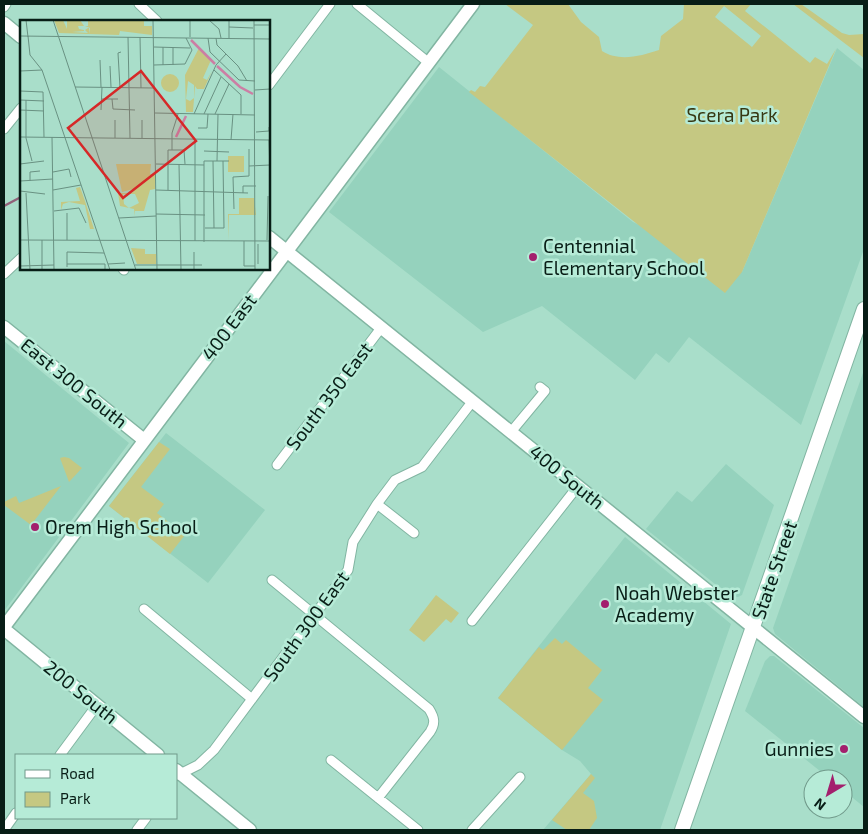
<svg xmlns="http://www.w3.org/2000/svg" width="868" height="834" viewBox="0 0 868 834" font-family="'Exo 2',sans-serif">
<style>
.built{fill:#95d2bd}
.green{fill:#c5c882;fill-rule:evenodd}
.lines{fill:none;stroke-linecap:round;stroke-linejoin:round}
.stream{stroke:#916179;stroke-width:2.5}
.street-casing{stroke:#82b5a2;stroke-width:11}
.secondary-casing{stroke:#82b5a2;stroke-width:15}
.primary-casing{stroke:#82b5a2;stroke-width:16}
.street{stroke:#fff;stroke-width:9}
.secondary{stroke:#fff;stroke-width:12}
.primary{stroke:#fff;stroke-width:14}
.poi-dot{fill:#a31f6d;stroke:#b6ebd7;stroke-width:2}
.labels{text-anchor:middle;stroke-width:5;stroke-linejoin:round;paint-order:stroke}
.park-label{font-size:19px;fill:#373813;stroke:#b6ebd7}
.poi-label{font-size:19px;fill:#081d16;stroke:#b6ebd7;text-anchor:start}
.street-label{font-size:19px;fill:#081d16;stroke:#b6ebd7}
.inset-river{fill:none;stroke:#cc7ea4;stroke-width:2.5}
.inset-road{fill:none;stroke:#699182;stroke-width:1}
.view{fill:#d62828;fill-opacity:0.15;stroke:#d62828;stroke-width:2.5}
.inset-edge{fill:none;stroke:#081d16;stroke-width:2.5}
</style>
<rect width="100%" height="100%" fill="#a9deca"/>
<!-- built -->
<path class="built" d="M837,48L864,70V249L801,425L689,337L669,363L656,353L635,380L542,306L483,332L329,212L439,67L633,222L742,272Z
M4,341L129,443L4,611Z
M864,370V707L775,634L773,628Z
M166,433L265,510L208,583L109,506Z
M726,464L774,505L742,595L738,597L730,596L646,529L677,491L692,502Z
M625,537L731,624L660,830H543L591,774L580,761L562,750L498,698Z
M770,656H774L864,728V807L843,790V779H830L745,711L765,661Z"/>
<!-- green -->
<path class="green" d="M505,4H568L581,22L599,37L602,51C619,62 641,56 659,50L661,36L683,19L684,4H751L745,11L810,63L815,57L827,64L836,49L742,272L725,293L469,92L471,90L475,92L480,86L485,87L533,25ZM724,6L761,36L752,47L715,17Z
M793,4H801L842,33L849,35L864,34V58Z
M159,442L170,449L141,487L164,504L157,513L185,535L170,554L109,506Z
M64,457L69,458L82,468L69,482L60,458Z
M61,486L31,525L4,505V502L16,496L19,503Z
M436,595L459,613L451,623L446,619L424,642L409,630Z
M555,638L562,644L566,640L602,670L588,688L603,700L562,750L498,698L539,647L543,650Z
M591,774L595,778L583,793L594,801L597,818L589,830H567L552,820Z"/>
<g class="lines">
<!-- stream -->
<path class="stream" d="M4,206L21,197"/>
<!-- street casing -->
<g class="street-casing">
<path id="street" d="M139,4L157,21
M357,4L429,63
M4,7L6,4
M269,85L330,4
M4,129L21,108
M123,269L124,270
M4,274L21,258
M511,432L545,391L540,387
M277,465L381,328
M377,504L414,533
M272,580L429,709C434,717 436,723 430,732L378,798
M144,609L252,699
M472,621L578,486
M60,755L97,705
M331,760L418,830
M178,775L198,765L214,750L348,570L353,542L377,504L395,480L422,467L472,402
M4,830L16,813
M137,830L146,818
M472,830L520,777"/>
</g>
<!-- secondary casing -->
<g class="secondary-casing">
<path id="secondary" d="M4,23L21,37
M269,237L864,717
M4,327L144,440
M4,627L473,4
M4,629L158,755
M176,770L250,830"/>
</g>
<!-- primary casing -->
<g class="primary-casing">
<path id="primary" d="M682,830L864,309"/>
</g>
<!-- street -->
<use href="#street" class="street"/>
<!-- secondary -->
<use href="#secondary" class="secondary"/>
<!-- primary -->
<use href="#primary" class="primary"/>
</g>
<!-- markers -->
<g class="poi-dot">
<circle cx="533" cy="257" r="5"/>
<circle cx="35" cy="527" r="5"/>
<circle cx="605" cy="604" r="5"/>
<circle cx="844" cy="749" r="5"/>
</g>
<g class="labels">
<!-- park labels -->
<g class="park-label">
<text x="732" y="122">Scera Park</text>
</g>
<!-- poi labels -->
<g class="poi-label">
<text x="543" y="253">Centennial<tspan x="543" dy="22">Elementary School</tspan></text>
<text x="45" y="534">Orem High School</text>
<text x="615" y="600">Noah Webster<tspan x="615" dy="22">Academy</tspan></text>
<text x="834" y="756" text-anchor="end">Gunnies</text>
</g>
<!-- street labels -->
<g class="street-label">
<text transform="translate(229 327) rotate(-53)" y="7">400 East</text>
<text transform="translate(74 383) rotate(39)" y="7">East 300 South</text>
<text transform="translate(329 396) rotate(-53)" y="7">South 350 East</text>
<text transform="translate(567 477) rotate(39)" y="7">400 South</text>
<text transform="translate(774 570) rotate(-71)" y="7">State Street</text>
<text transform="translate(306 626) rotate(-54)" y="7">South 300 East</text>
<text transform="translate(81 692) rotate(39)" y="7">200 South</text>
</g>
</g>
<!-- overview -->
<g transform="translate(20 20)">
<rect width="250" height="250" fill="#a9deca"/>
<path d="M34,0H43L47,9V0H60L64,6H58L59,9L64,10V11L52,12L68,13L65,10L68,8H65H69V14L70,8L65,6H68V0H124V6H132V15L100,11L99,15L39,13ZM179,28L191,40L183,58L187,60L192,51L184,69H177L175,66L173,92H166L165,55ZM168,61L174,65V78L170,81L166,79ZM141 63a9 9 0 1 1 18 0a9 9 0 1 1-18 0ZM208,136H224V152H208ZM96,144H131L130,154H135V169L130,170L124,191H115V196L114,189L100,186L98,173H112L113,169L102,172ZM103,174H115L119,183L109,188L104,184ZM60,167L65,181L74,209H70L65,185L49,182L43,184L41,190V182L60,181L56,168ZM219,178H234L236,195H209V220L208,194H219ZM111,228L125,229V234H136V244H117Z" fill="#c5c882" fill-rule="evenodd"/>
<path class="inset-river" d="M171,20L195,44M197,46L220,67L233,74M156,117L166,96"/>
<path class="inset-road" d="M6,0L8,17M33,0L116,250M133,0L137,250M170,0V17M189,0L199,9L201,18M234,0L235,250M234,5H250M209,7L233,8M0,16L250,19M8,16L10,35L22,50L90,250M108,17L110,118M120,17L121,68M188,18L190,32L219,60L235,61M196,18L197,25L218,46L227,61M209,18V0M134,27L170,28M143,27V45M153,27V45M80,40L81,67M134,45L165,44L172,30L166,18M90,46L91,67M194,50L221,75V94M0,51L22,50M55,67L134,68M100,68L98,33L101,32M235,70L250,69M0,71L23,72L24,117M82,79H98M92,79L93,89L115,90M0,80L24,81M6,80V118L12,141M0,90L24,91M81,90L82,67M135,93L235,95M174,94L196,45L206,34M184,94L201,57M195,94L209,64M95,100V118M122,100V118M178,108H187L188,94M236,112L249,111V107M0,117L250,120M32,117L34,250M175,119V221M211,120L213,94M249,120L250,152M152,130V113L158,94M184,131L209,132M193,141L194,208M197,141L198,94M0,144L24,141M136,144L184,145M159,144L161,250M229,146L250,145M33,152L49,149L51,157M0,161L33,159M10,161V152L20,151M33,170L61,165M136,170L228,173M148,170V130H164L165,144M0,171L25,174M6,173L10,250M223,173V166H236M214,189L213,157L229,156V129M34,191L59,188L66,203M136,194L185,195M99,198L136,196M185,208H204L203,141M0,220L250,221M22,220V250M47,220V193M247,220L248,176M224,221V246H235M184,222V141H209M238,224V244M174,232V250M47,244H85V250M88,244L105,243M115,245H182M0,246L34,245M47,247V232L84,233"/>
<path class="view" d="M121,51L176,121L103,178L48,108Z"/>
<rect width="250" height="250" class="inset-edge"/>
</g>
<!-- border -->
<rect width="868" height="834" fill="none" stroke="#081d16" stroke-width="10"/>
<!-- legend -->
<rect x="15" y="754" width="162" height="65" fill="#b6ebd7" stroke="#70998a"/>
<rect x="25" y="770" width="25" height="8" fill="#ffffff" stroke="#70998a"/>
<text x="60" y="779" font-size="15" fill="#081d16">Road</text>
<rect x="25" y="792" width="25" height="15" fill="#c5c882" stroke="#70998a"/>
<text x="60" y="804" font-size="15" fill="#081d16">Park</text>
<!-- north arrow -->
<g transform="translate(828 794) rotate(218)"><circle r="24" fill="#b6ebd7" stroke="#70998a"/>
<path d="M0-4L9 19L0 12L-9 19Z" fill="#a31f6d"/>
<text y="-8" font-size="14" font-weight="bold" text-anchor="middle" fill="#081d16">N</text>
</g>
</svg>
